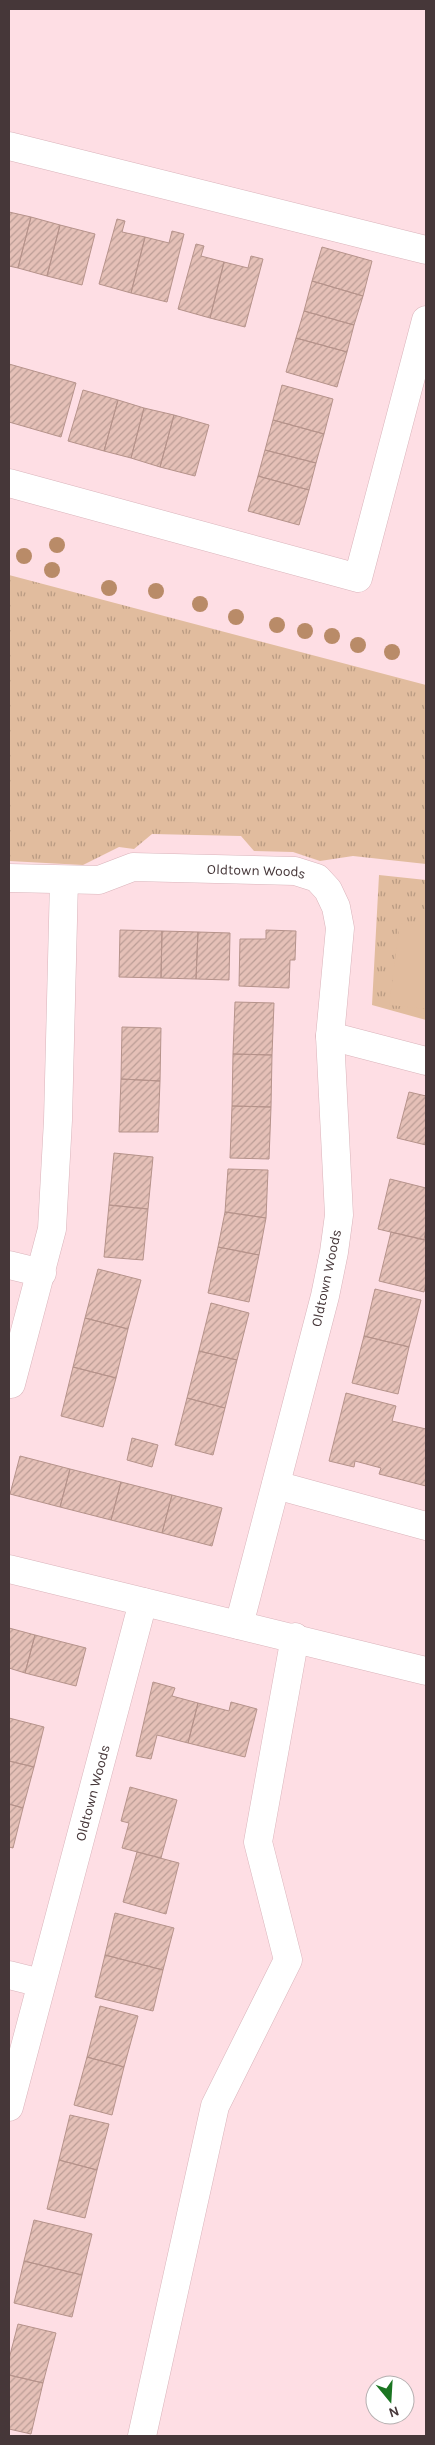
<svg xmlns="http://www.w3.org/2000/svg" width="435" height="2445" viewBox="0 0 435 2445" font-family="Karla,sans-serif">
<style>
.grass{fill:url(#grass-tufts)}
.pitch{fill:#e1bc9e}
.building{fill:url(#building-hatch);stroke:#b6938b}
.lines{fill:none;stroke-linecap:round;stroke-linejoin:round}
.minor-casing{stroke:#dab4bb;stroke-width:29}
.minor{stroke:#fff;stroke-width:28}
.tree{fill:#b98b68}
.labels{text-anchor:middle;stroke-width:4;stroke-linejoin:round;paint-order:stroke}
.street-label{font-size:14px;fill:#463739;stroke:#fff}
</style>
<defs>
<pattern id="grass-tufts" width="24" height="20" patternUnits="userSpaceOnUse" patternTransform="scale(1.25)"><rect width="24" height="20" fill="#e1bc9e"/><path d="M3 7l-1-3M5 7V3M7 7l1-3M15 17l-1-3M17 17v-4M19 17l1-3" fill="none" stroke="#b89a82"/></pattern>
<pattern id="building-hatch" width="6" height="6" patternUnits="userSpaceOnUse" patternTransform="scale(1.25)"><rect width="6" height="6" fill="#e5c0b7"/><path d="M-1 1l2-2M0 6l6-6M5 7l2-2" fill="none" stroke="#bb9d96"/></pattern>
</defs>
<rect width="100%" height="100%" fill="#fedee4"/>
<!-- grass -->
<path class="grass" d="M9,575L426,685V864L353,856L320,861L293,852L254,851L241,836L152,834L134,849L119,847L83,865L9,861Z
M379,875L426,880V1020L372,1005Z"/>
<!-- pitch -->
<path class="pitch" d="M400,923L426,926V1009L389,1005Z"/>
<!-- building -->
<path class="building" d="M9,212L31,217L18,268L9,266Z
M31,217L60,225L47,276L18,268Z
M117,219L125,221L122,232L145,237L131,293L99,284Z
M60,225L95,234L82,285L47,276Z
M172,231L184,234L167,302L131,293L145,237L169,243Z
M196,244L204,246L201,256L224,262L210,318L178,309Z
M322,247L372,261L363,296L312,281Z
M251,256L263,259L245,327L210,318L224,262L248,268Z
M312,281L363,296L354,325L304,311Z
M304,311L354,325L347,352L296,338Z
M296,338L347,352L337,387L286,372Z
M9,364L76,383L61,437L9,422Z
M282,385L333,399L324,434L273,420Z
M83,390L118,400L104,451L68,441Z
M118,400L144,408L131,458L104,451Z
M144,408L174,415L160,467L131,458Z
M174,415L209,425L195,476L160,467Z
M273,420L324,434L316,463L265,450Z
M265,450L316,463L309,490L258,476Z
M258,476L309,490L299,525L248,511Z
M120,930L162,931L161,978L119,977Z
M266,930L296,931L295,960H290L289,988L239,986L240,939H266Z
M162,931L198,932L196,979L161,978Z
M198,932L230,933L229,980L196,979Z
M235,1002L274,1003L272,1055L233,1054Z
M122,1027L161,1028L160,1081L121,1079Z
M233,1054L272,1055L271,1107L232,1106Z
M121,1079L160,1081L158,1132H119Z
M409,1092L426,1096V1145L397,1138Z
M232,1106L271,1107L269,1159L230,1158Z
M114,1153L153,1157L148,1209L109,1205Z
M228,1169L268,1170L266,1218L225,1212Z
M390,1179L426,1188V1228L424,1240L378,1229Z
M109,1205L148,1209L143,1260L104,1257Z
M225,1212L266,1218L259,1255L218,1247Z
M391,1232L426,1240V1283L424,1292L379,1281Z
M218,1247L259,1255L249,1302L208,1293Z
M98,1269L141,1280L128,1329L85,1318Z
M375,1289L421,1300L409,1347L364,1336Z
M211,1303L249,1313L237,1360L199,1351Z
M85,1318L128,1329L116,1378L73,1367Z
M364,1336L409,1347L398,1394L352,1383Z
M199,1351L237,1360L225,1408L187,1398Z
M73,1367L116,1378L103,1427L61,1416Z
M346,1393L396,1406L392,1421L426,1429V1486L379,1474L381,1468L355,1461L354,1467L329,1461Z
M187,1398L225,1408L213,1455L175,1445Z
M132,1438L158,1445L152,1467L127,1460Z
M20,1456L70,1469L60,1507L10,1494Z
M70,1469L121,1482L111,1520L60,1507Z
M121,1482L172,1495L162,1533L111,1520Z
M172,1495L222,1508L212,1546L162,1533Z
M9,1628L35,1635L25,1673L9,1668Z
M35,1635L86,1648L76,1686L25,1673Z
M153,1682L175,1688L172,1696L198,1703L188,1743L157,1735L151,1759L136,1756Z
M231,1702L257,1709L245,1757L188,1743L198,1703L229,1711Z
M9,1718L44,1727L34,1767L9,1761Z
M9,1761L34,1767L23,1808L9,1804Z
M130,1787L177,1800L161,1858L122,1848L129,1823L121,1821Z
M9,1804L23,1808L13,1848L9,1847Z
M137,1852L179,1863L166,1914L123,1902Z
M115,1913L174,1928L163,1970L105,1955Z
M105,1955L163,1970L153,2011L95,1997Z
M100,2006L138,2016L124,2067L87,2057Z
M87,2057L124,2067L112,2115L74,2105Z
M70,2115L109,2124L97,2170L59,2160Z
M59,2160L97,2170L85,2218L47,2209Z
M34,2220L92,2234L82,2275L24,2261Z
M24,2261L82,2275L72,2317L14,2303Z
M18,2324L56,2333L43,2383L9,2375V2359Z
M9,2375L43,2383L31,2434L9,2429Z"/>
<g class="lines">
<!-- minor casing -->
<g class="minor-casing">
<g id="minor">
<path d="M9,146L426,250"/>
<path d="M9,483L358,578L426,320"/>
<path id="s1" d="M9,878L99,880L133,867L295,871L317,878L328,890L336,907L340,928L330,1036L339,1215L334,1252L325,1296L239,1625"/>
<path d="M330,1036L426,1061"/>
<path d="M9,1265L42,1273"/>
<path d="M11,1384L52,1229L58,1120L64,881"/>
<path d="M276,1485L426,1526"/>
<path d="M9,1569L426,1671"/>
<path d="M9,1975L41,1983"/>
<path id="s2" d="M9,2107L143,1602"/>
<path d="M142,2436L215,2106L288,1960L258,1842L295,1637"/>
</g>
</g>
<!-- minor -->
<use href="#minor" class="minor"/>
</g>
<!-- trees -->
<g class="tree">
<circle cx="57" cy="545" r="8"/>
<circle cx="24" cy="556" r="8"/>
<circle cx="52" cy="570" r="8"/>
<circle cx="109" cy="588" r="8"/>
<circle cx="156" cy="591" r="8"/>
<circle cx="200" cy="604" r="8"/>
<circle cx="236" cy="617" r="8"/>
<circle cx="277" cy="625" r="8"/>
<circle cx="305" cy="631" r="8"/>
<circle cx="332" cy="636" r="8"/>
<circle cx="358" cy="645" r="8"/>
<circle cx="392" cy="652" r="8"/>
</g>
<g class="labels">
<!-- street labels -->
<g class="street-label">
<text dy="5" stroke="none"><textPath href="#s1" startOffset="250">Oldtown Woods</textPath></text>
<text transform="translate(326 1278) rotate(-78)" y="5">Oldtown Woods</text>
<text dy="5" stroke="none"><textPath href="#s2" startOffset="325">Oldtown Woods</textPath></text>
</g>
</g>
<!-- border -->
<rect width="435" height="2445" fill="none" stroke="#463739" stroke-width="20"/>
<!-- north arrow -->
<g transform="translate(390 2400) rotate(162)"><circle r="24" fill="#ffffff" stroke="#b5afb0"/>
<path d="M0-4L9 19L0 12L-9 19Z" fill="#1b7522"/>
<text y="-8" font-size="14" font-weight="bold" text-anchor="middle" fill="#463739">N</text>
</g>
</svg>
